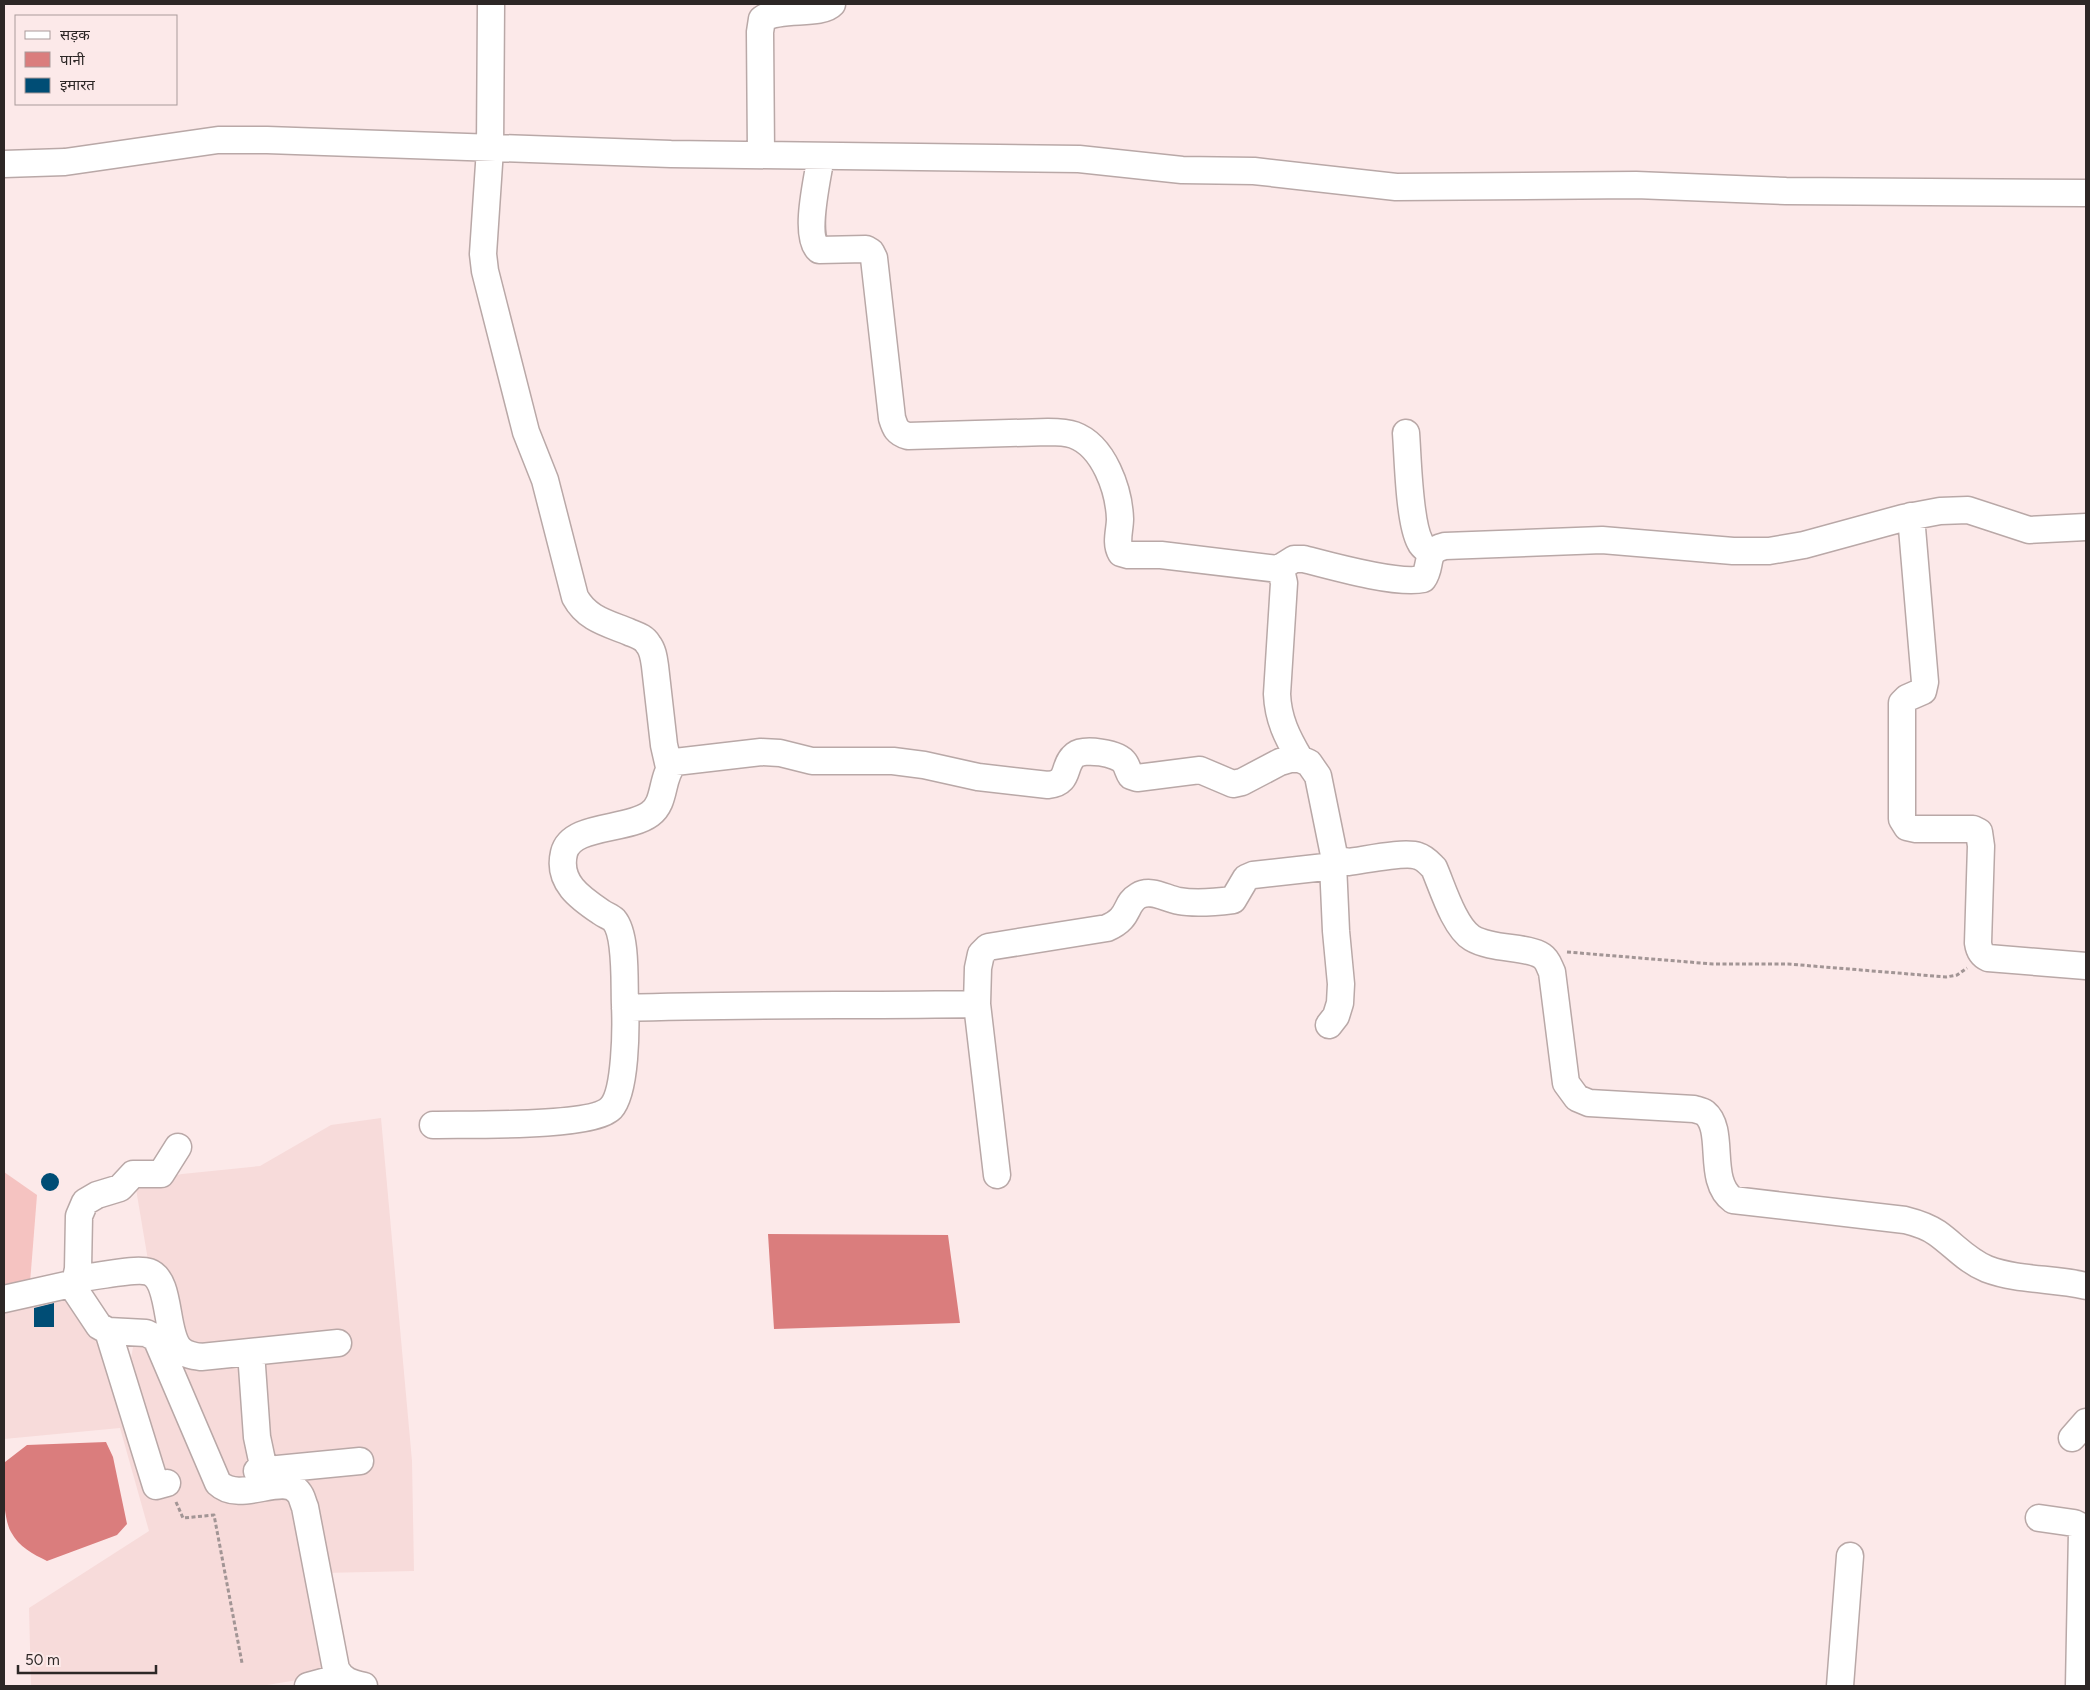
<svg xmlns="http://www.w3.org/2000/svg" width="2090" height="1690" viewBox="0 0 2090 1690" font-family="Figtree,'Noto Sans Devanagari',sans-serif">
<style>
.built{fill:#f7dbda}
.green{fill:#f5c3c1}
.water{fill:#da7d7d}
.building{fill:#004d75}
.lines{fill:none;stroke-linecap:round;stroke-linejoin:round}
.minor-casing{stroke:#b9a8a7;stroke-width:29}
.path{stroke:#a29595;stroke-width:3;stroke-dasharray:4 2.5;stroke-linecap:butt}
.minor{stroke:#fff;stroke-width:26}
</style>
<rect width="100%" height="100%" fill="#fce9e9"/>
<!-- built -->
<path class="built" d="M381,1118L412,1461L414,1571L323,1573L303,1483L234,1486L172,1357L152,1284L135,1183L182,1174L260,1166L331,1125Z
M71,1298L117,1362L131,1358L135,1337L144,1339L217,1499L282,1494L296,1501L328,1675L261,1686H31L29,1608L149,1531L120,1428L4,1439V1305Z"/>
<!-- green -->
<path class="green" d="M4,1172L37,1195L30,1283L4,1290Z"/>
<!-- water -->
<path class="water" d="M768,1234L948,1235L960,1323L774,1329Z
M106,1442L113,1457L127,1524L117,1535L47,1561C33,1554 19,1547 11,1532C3,1519 2,1477 5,1462L27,1445Z"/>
<!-- building -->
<path class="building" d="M41 1182a9 9 0 1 1 18 0a9 9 0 1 1-18 0Z
M54,1303V1327H34V1308Z"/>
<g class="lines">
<!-- minor casing -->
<g class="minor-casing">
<path id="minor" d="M491,4L490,149L483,254L485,271L526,432L545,480L575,597C587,619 607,623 629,632C636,635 644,637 648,644C653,650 654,659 655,666L664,745L669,767
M761,154L760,32L762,19C779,7 821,16 832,4
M821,156C818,176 803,237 819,250L866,249L871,252L874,258L892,418C895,428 897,433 908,436L1048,432C1057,432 1066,432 1074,435C1104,446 1119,490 1120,519C1120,530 1115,543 1121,553L1128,555H1161L1278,569L1282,574L1284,583L1277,694C1278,719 1287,737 1300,759
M4,164L65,162L218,140H267L671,154L1079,159L1182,170L1254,171L1396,187L1636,185L1786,191L2086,193
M1406,433C1408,459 1409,522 1420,542C1422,547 1427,550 1431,553
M1911,516L1925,682L1923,691L1907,698L1902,703V819L1907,827L1916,829H1973L1979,832L1981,846L1978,943C1979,950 1981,955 1988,958L2086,966
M1278,569L1294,559H1304C1331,566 1398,585 1423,579C1433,565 1423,551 1445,546L1602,540L1733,551H1769L1804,545L1903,518L1940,511L1968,510L2029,530L2086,527
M625,1008C743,1004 860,1006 977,1004
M1329,1025L1336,1016L1340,1003L1341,984L1336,931L1333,864
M433,1125C465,1124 592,1128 611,1108C626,1092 626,1027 625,1005C624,984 627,935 614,920C611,917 605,915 601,912C580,898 557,882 564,853C571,824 627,831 650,814C667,802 660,776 675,762L761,752L780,753L812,761H893L924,765L978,777L1048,785C1071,783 1062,765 1075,755C1084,748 1118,753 1124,762C1127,765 1128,772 1131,776L1137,778L1200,770L1233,784L1242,782L1280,762L1290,759H1300L1309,763L1318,776L1334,855L1339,860L1348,862C1365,860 1405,851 1418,856C1425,858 1429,863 1434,868C1442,886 1454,927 1472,938C1492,950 1527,946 1542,956C1548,960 1549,966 1552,972L1566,1083L1577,1098L1589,1103L1694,1109C1697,1110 1702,1111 1705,1113C1726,1130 1706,1181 1733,1200L1905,1220C1917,1223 1927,1226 1937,1233C1954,1245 1967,1261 1987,1269C2019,1281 2054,1278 2086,1286
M997,1175L977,1004L978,968L981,954L988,947L1107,928C1131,918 1124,904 1138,896C1151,888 1166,899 1179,901C1195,904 1217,902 1233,900L1246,878L1253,875L1325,867L1339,860
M76,1278C95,1278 135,1267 149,1272C172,1280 164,1333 180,1349C186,1355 193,1356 201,1357L338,1343
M71,1284L76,1278L78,1269L79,1216L85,1202L97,1195L120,1188L133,1174H161L178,1147
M4,1299L71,1284L99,1326L108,1331L146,1333L156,1338L218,1483C241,1505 284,1471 299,1493C302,1496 303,1503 305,1507L336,1669C343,1681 351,1683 364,1686
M108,1331L156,1486L167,1483
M251,1352L257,1437L264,1470
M2072,1438L2086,1422
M257,1471L360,1461
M2039,1518L2074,1523L2080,1526L2082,1531L2079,1686
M308,1686L341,1677
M1840,1686L1850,1556"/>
</g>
<!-- path -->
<path class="path" d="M1567,952L1713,964H1788L1946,977L1957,975L1967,968
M176,1502L183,1518L214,1515L242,1663"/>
<!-- minor -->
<use href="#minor" class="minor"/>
</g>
<!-- border -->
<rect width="2090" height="1690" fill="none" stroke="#2d2726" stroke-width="10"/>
<!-- legend -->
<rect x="15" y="15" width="162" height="90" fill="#fce9e9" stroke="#a99b9b"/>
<rect x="25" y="31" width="25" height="8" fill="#ffffff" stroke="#a99b9b"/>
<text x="60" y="40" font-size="15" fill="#2d2726">सड़क</text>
<rect x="25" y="52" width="25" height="15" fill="#da7d7d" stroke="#a99b9b"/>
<text x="60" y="65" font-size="15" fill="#2d2726">पानी</text>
<rect x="25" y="78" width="25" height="15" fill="#004d75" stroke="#a99b9b"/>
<text x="60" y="90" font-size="15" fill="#2d2726">इमारत</text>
<!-- scale -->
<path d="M18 1665v8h138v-8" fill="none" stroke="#2d2726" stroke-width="2.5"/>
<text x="25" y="1665" font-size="15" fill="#2d2726" stroke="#fce9e9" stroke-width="4" paint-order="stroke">50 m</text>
</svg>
